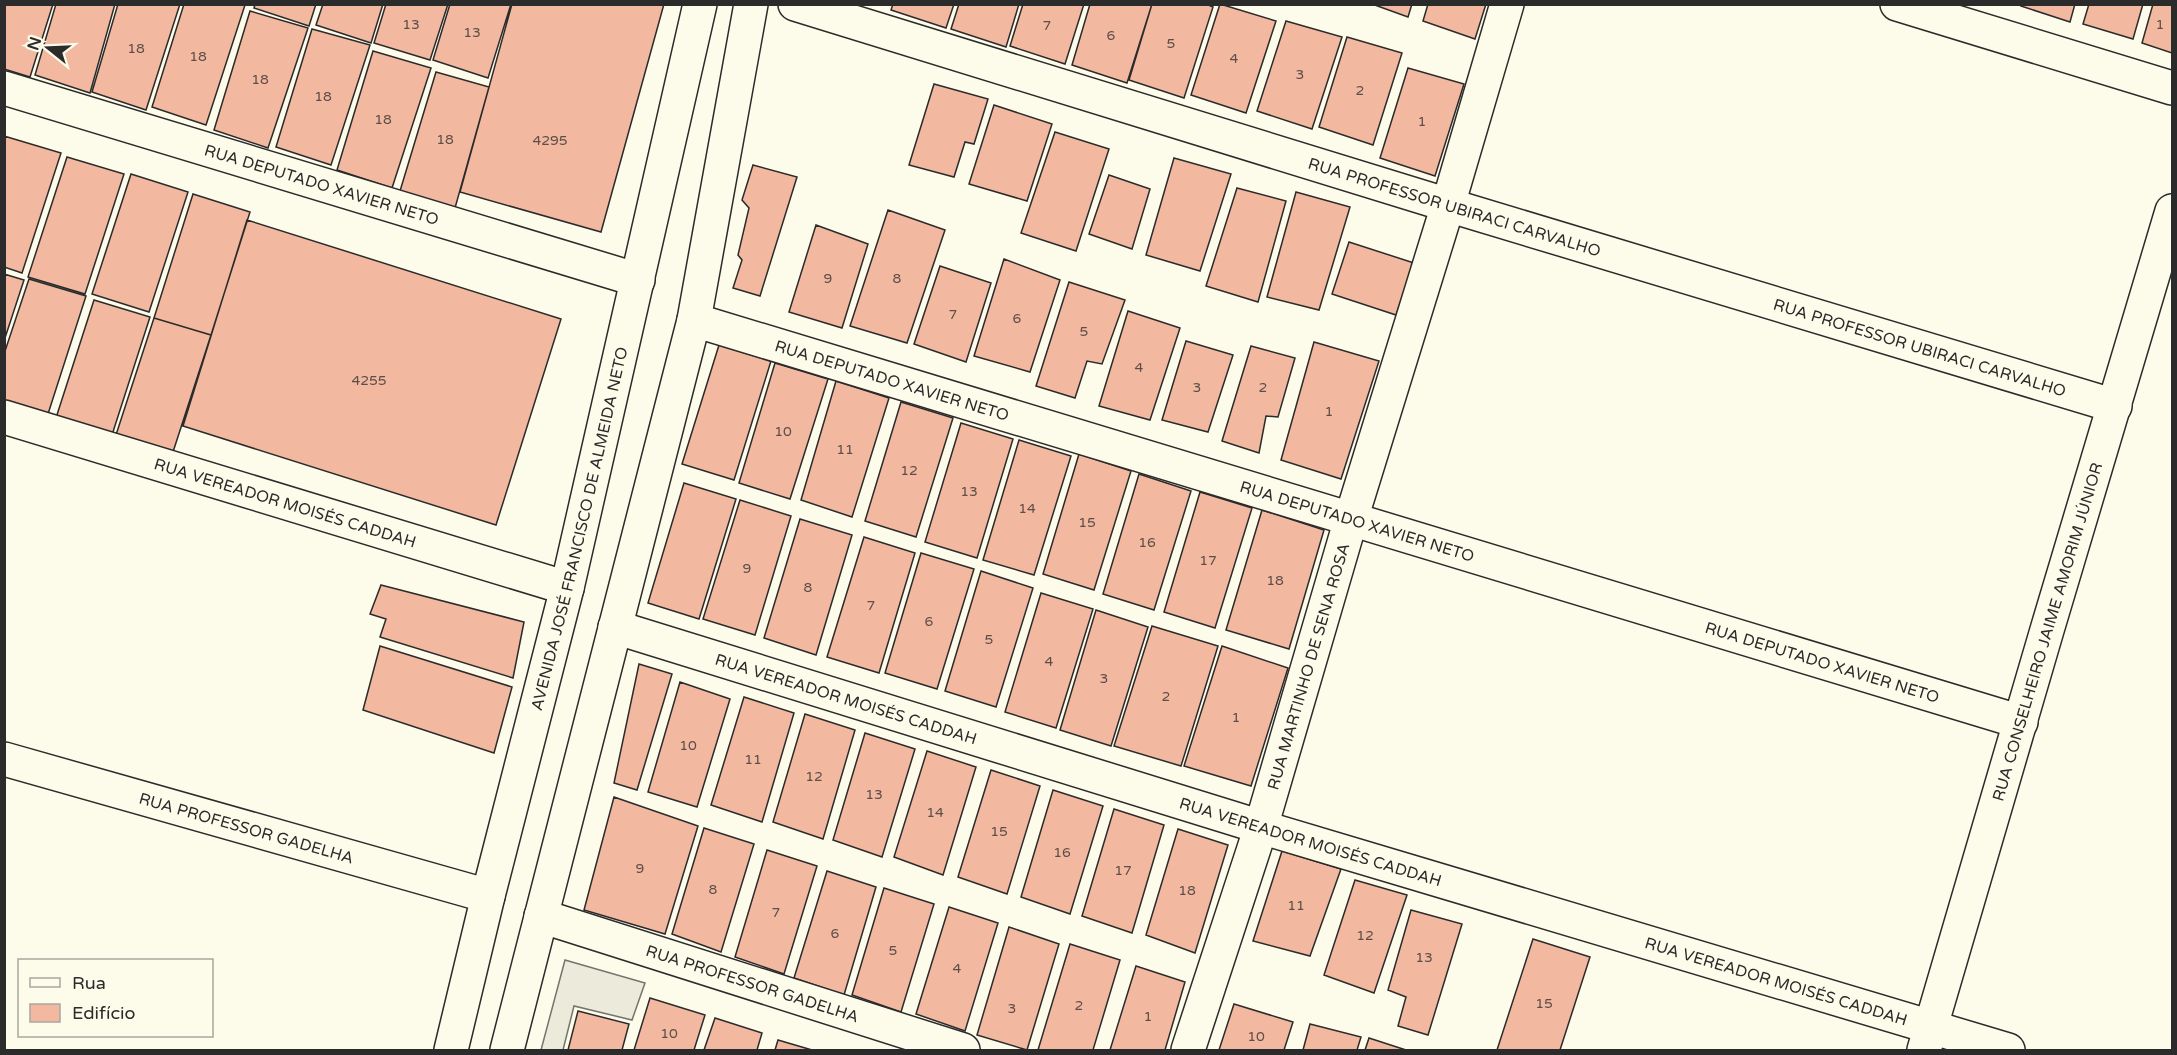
<svg xmlns="http://www.w3.org/2000/svg" width="2177" height="1055" viewBox="0 0 2177 1055" font-family="'Varela Round',sans-serif">
<style>
.parking{fill:#eceadb;stroke:#74746e;stroke-width:1.5}
.building{fill:#f2b8a0;stroke:#2b2b2b;stroke-width:1.5}
.lines{fill:none;stroke-linecap:round;stroke-linejoin:round}
.minor-casing{stroke:#2b2b2b;stroke-width:36}
.major-casing{stroke:#2b2b2b;stroke-width:36}
.minor{stroke:#fdfbea;stroke-width:33}
.major{stroke:#fdfbea;stroke-width:33}
.labels{text-anchor:middle;stroke-width:4.5;stroke-linejoin:round;paint-order:stroke}
.number-label{font-size:14px;fill:#5d4e48}
.street-label{font-size:16px;fill:#2b2b2b;stroke:#fdfbea}
</style>
<rect width="100%" height="100%" fill="#fdfbea"/>
<!-- parking -->
<path class="parking" d="M565,960L645,983L632,1020L574,1006L563,1050H541Z"/>
<!-- building -->
<path class="building" d="M4,4H53L30,77L4,69Z
M56,4H115L90,93L35,75Z
M118,4H180L146,110L92,92Z
M184,4L245,5L206,125L152,107Z
M255,4H316L309,26L254,8Z
M323,4H383L371,43L316,25Z
M386,4H448L430,60L374,43Z
M450,4H511L488,78L433,60Z
M512,4H664L601,232L460,192Z
M893,4H954L946,28L891,10Z
M959,4H1019L1006,47L951,29Z
M1023,4H1084L1065,64L1010,46Z
M1090,4H1152L1127,83L1072,65Z
M1152,4H1206L1213,7L1184,98L1129,80Z
M1220,4L1276,21L1246,113L1191,95Z
M1372,4H1412L1408,17Z
M1428,4H1486L1475,39L1423,21Z
M2022,4H2075L2070,22L2021,6Z
M2089,4H2143L2133,39L2083,24Z
M2153,4H2172V53L2142,43Z
M250,11L308,28L268,148L214,130Z
M1286,21L1342,37L1312,129L1257,111Z
M312,29L370,45L331,165L276,147Z
M1347,37L1402,53L1373,145L1319,127Z
M373,51L431,68L392,188L337,170Z
M1408,68L1464,84L1435,176L1380,158Z
M436,72L489,87L455,208L400,191Z
M934,84L988,99L974,144L965,142L954,177L909,165Z
M994,105L1052,124L1027,201L969,184Z
M1055,132L1109,149L1076,251L1021,233Z
M4,136L61,153L22,273L4,267Z
M67,157L124,174L85,294L28,277Z
M1174,158L1231,174L1200,271L1146,255Z
M753,165L797,177L760,296L733,288L742,260L738,255L749,208L742,200Z
M131,174L188,192L149,312L92,294Z
M1109,175L1150,189L1132,249L1089,234Z
M1237,188L1286,201L1258,302L1206,286Z
M1296,192L1350,207L1319,310L1267,297Z
M193,194L250,212L211,335L154,318Z
M888,210L945,230L907,343L850,326Z
M247,220L561,319L496,525L183,426Z
M816,225L868,244L842,328L789,312Z
M1349,242L1414,263L1396,315L1332,294Z
M1004,259L1060,280L1030,372L974,356Z
M940,266L991,283L966,362L914,344Z
M4,274L24,280L4,341Z
M29,279L86,296L47,417L4,404V354Z
M1069,282L1125,300L1102,364L1087,361L1075,398L1036,386Z
M94,300L150,317L111,438L55,421Z
M1128,311L1180,328L1150,420L1099,406Z
M154,318L211,335L172,455L115,438Z
M1186,341L1233,355L1208,432L1162,420Z
M1314,342L1379,361L1341,479L1281,460Z
M719,345L771,361L734,480L682,464Z
M1251,346L1295,358L1278,417L1266,416L1259,453L1222,441Z
M775,363L828,379L790,499L739,483Z
M836,381L889,398L852,517L801,500Z
M901,402L953,418L916,537L865,521Z
M961,423L1013,439L977,558L925,542Z
M1019,440L1071,456L1034,575L983,560Z
M1079,454L1131,471L1094,590L1043,574Z
M1139,474L1191,491L1154,610L1103,594Z
M684,483L736,499L699,619L648,603Z
M1200,492L1252,508L1215,628L1164,612Z
M740,500L791,516L755,635L703,619Z
M1262,510L1324,530L1289,649L1226,630Z
M800,519L852,535L816,655L764,638Z
M864,537L915,553L879,673L827,657Z
M921,553L974,569L937,689L885,673Z
M981,571L1033,588L996,707L945,691Z
M381,585L524,622L513,678L380,637L386,619L370,614Z
M1041,593L1093,609L1056,728L1005,712Z
M1096,610L1148,627L1111,746L1060,730Z
M1152,626L1218,646L1181,766L1114,746Z
M380,646L512,687L494,753L363,710Z
M1222,646L1288,668L1251,786L1184,766Z
M639,664L672,674L637,790L614,783Z
M680,682L730,699L697,807L648,792Z
M744,697L794,713L762,822L711,805Z
M805,714L855,730L823,839L773,822Z
M865,733L915,749L882,857L833,840Z
M927,751L976,767L943,875L894,857Z
M991,770L1040,786L1007,894L958,877Z
M1053,790L1103,806L1070,914L1021,897Z
M614,797L698,826L665,934L584,910Z
M1114,809L1164,825L1132,933L1082,916Z
M704,828L754,844L721,952L672,934Z
M1178,829L1228,845L1195,953L1146,935Z
M767,850L817,866L784,974L735,957Z
M1282,851L1341,869L1310,956L1253,941Z
M827,871L876,887L844,995L794,978Z
M1355,880L1407,895L1374,993L1324,975Z
M884,888L934,904L901,1012L852,995Z
M949,907L998,923L965,1031L916,1014Z
M1411,910L1462,924L1428,1035L1398,1026L1406,997L1388,990Z
M1009,927L1059,944L1027,1050L977,1035Z
M1533,939L1590,957L1560,1050H1497Z
M1070,944L1120,960L1093,1050H1038Z
M1136,966L1185,982L1165,1050H1110Z
M650,998L705,1015L694,1050H634Z
M1234,1004L1293,1022L1284,1050H1219Z
M578,1011L629,1024L622,1050H568Z
M715,1018L762,1033L757,1050H704Z
M1310,1024L1361,1037L1357,1050H1303Z
M1369,1038L1406,1050H1365Z
M778,1040L812,1050H775Z"/>
<g class="lines">
<!-- minor casing -->
<g class="minor-casing">
<g id="minor">
<path id="s1" d="M795,4L1448,205L2115,406"/>
<path d="M1897,4L2172,88"/>
<path id="s2" d="M4,88L638,280"/>
<path id="s3" d="M694,320L2021,722"/>
<path id="s4" d="M4,417L567,588"/>
<path id="s5" d="M615,627L1261,827L2008,1050"/>
<path id="s6" d="M4,759L488,896"/>
<path id="s7" d="M541,916L963,1050"/>
<path id="s8" d="M1188,1050L1261,827L1351,519L1448,205L1507,4"/>
<path id="s9" d="M1924,1050L2047,630L2172,211"/>
</g>
</g>
<!-- major casing -->
<g class="major-casing">
<g id="major">
<path id="s10" d="M451,1050L488,896L567,588L700,4"/>
<path d="M507,1050L694,320L751,4"/>
</g>
</g>
<!-- minor -->
<use href="#minor" class="minor"/>
<!-- major -->
<use href="#major" class="major"/>
</g>
<g class="labels">
<!-- number labels -->
<g class="number-label">
<text x="411" y="29">13</text>
<text x="2160" y="29">1</text>
<text x="1047" y="30">7</text>
<text x="472" y="37">13</text>
<text x="1111" y="40">6</text>
<text x="1171" y="48">5</text>
<text x="136" y="53">18</text>
<text x="198" y="61">18</text>
<text x="1234" y="63">4</text>
<text x="1300" y="79">3</text>
<text x="260" y="84">18</text>
<text x="1360" y="95">2</text>
<text x="323" y="101">18</text>
<text x="383" y="124">18</text>
<text x="1422" y="126">1</text>
<text x="445" y="144">18</text>
<text x="550" y="145">4295</text>
<text x="828" y="283">9</text>
<text x="897" y="283">8</text>
<text x="953" y="319">7</text>
<text x="1017" y="323">6</text>
<text x="1084" y="336">5</text>
<text x="1139" y="372">4</text>
<text x="369" y="385">4255</text>
<text x="1197" y="392">3</text>
<text x="1263" y="392">2</text>
<text x="1329" y="416">1</text>
<text x="783" y="436">10</text>
<text x="845" y="454">11</text>
<text x="909" y="475">12</text>
<text x="969" y="496">13</text>
<text x="1027" y="513">14</text>
<text x="1087" y="527">15</text>
<text x="1147" y="547">16</text>
<text x="1208" y="565">17</text>
<text x="747" y="573">9</text>
<text x="1275" y="585">18</text>
<text x="808" y="592">8</text>
<text x="871" y="610">7</text>
<text x="929" y="626">6</text>
<text x="989" y="644">5</text>
<text x="1049" y="666">4</text>
<text x="1104" y="683">3</text>
<text x="1166" y="701">2</text>
<text x="1236" y="722">1</text>
<text x="688" y="750">10</text>
<text x="753" y="764">11</text>
<text x="814" y="781">12</text>
<text x="874" y="799">13</text>
<text x="935" y="817">14</text>
<text x="999" y="836">15</text>
<text x="1062" y="857">16</text>
<text x="640" y="873">9</text>
<text x="1123" y="875">17</text>
<text x="713" y="894">8</text>
<text x="1187" y="895">18</text>
<text x="1296" y="910">11</text>
<text x="776" y="917">7</text>
<text x="835" y="938">6</text>
<text x="1365" y="940">12</text>
<text x="893" y="955">5</text>
<text x="1424" y="962">13</text>
<text x="957" y="973">4</text>
<text x="1544" y="1008">15</text>
<text x="1079" y="1010">2</text>
<text x="1012" y="1013">3</text>
<text x="1148" y="1021">1</text>
<text x="669" y="1038">10</text>
<text x="1256" y="1041">10</text>
</g>
<!-- street labels -->
<g class="street-label">
<text dy="6" stroke="none"><textPath href="#s2" startOffset="332">RUA DEPUTADO XAVIER NETO</textPath></text>
<text dy="6" stroke="none"><textPath href="#s1" startOffset="690">RUA PROFESSOR UBIRACI CARVALHO</textPath></text>
<text dy="6" stroke="none"><textPath href="#s1" startOffset="1176">RUA PROFESSOR UBIRACI CARVALHO</textPath></text>
<text dy="6" stroke="none"><textPath href="#s3" startOffset="207">RUA DEPUTADO XAVIER NETO</textPath></text>
<text dy="6" stroke="none"><textPath href="#s4" startOffset="294">RUA VEREADOR MOISÉS CADDAH</textPath></text>
<text dy="6" stroke="none"><textPath href="#s3" startOffset="693">RUA DEPUTADO XAVIER NETO</textPath></text>
<text dy="6" stroke="none"><textPath href="#s10" startOffset="537">AVENIDA JOSÉ FRANCISCO DE ALMEIDA NETO</textPath></text>
<text dy="6" stroke="none"><textPath href="#s9" startOffset="436">RUA CONSELHEIRO JAIME AMORIM JÚNIOR</textPath></text>
<text dy="6" stroke="none"><textPath href="#s3" startOffset="1179">RUA DEPUTADO XAVIER NETO</textPath></text>
<text dy="6" stroke="none"><textPath href="#s8" startOffset="402">RUA MARTINHO DE SENA ROSA</textPath></text>
<text dy="6" stroke="none"><textPath href="#s5" startOffset="242">RUA VEREADOR MOISÉS CADDAH</textPath></text>
<text dy="6" stroke="none"><textPath href="#s6" startOffset="252">RUA PROFESSOR GADELHA</textPath></text>
<text dy="6" stroke="none"><textPath href="#s5" startOffset="728">RUA VEREADOR MOISÉS CADDAH</textPath></text>
<text dy="6" stroke="none"><textPath href="#s5" startOffset="1214">RUA VEREADOR MOISÉS CADDAH</textPath></text>
<text dy="6" stroke="none"><textPath href="#s7" startOffset="222">RUA PROFESSOR GADELHA</textPath></text>
</g>
</g>
<!-- border -->
<rect width="2177" height="1055" fill="none" stroke="#2b2b2b" stroke-width="12"/>
<!-- legend -->
<rect x="18" y="959" width="195" height="78" fill="#fdfbea" stroke="#a9a89e" stroke-width="1.5"/>
<rect x="30" y="978" width="30" height="9" fill="#fdfbea" stroke="#a9a89e" stroke-width="1.5"/>
<text x="72" y="989" font-size="18" fill="#2b2b2b">Rua</text>
<rect x="30" y="1004" width="30" height="18" fill="#f2b8a0" stroke="#a9a89e" stroke-width="1.5"/>
<text x="72" y="1019" font-size="18" fill="#2b2b2b">Edifício</text>
<!-- north arrow -->
<g transform="translate(48 48) rotate(288)" stroke="#fdfbea" stroke-width="4.5" paint-order="stroke">
<path d="M0-4.5L10 22L0 15L-10 22Z" fill="#2b2b2b"/>
<text y="-9" font-size="16" font-weight="bold" text-anchor="middle" fill="#2b2b2b">N</text>
</g>
</svg>
